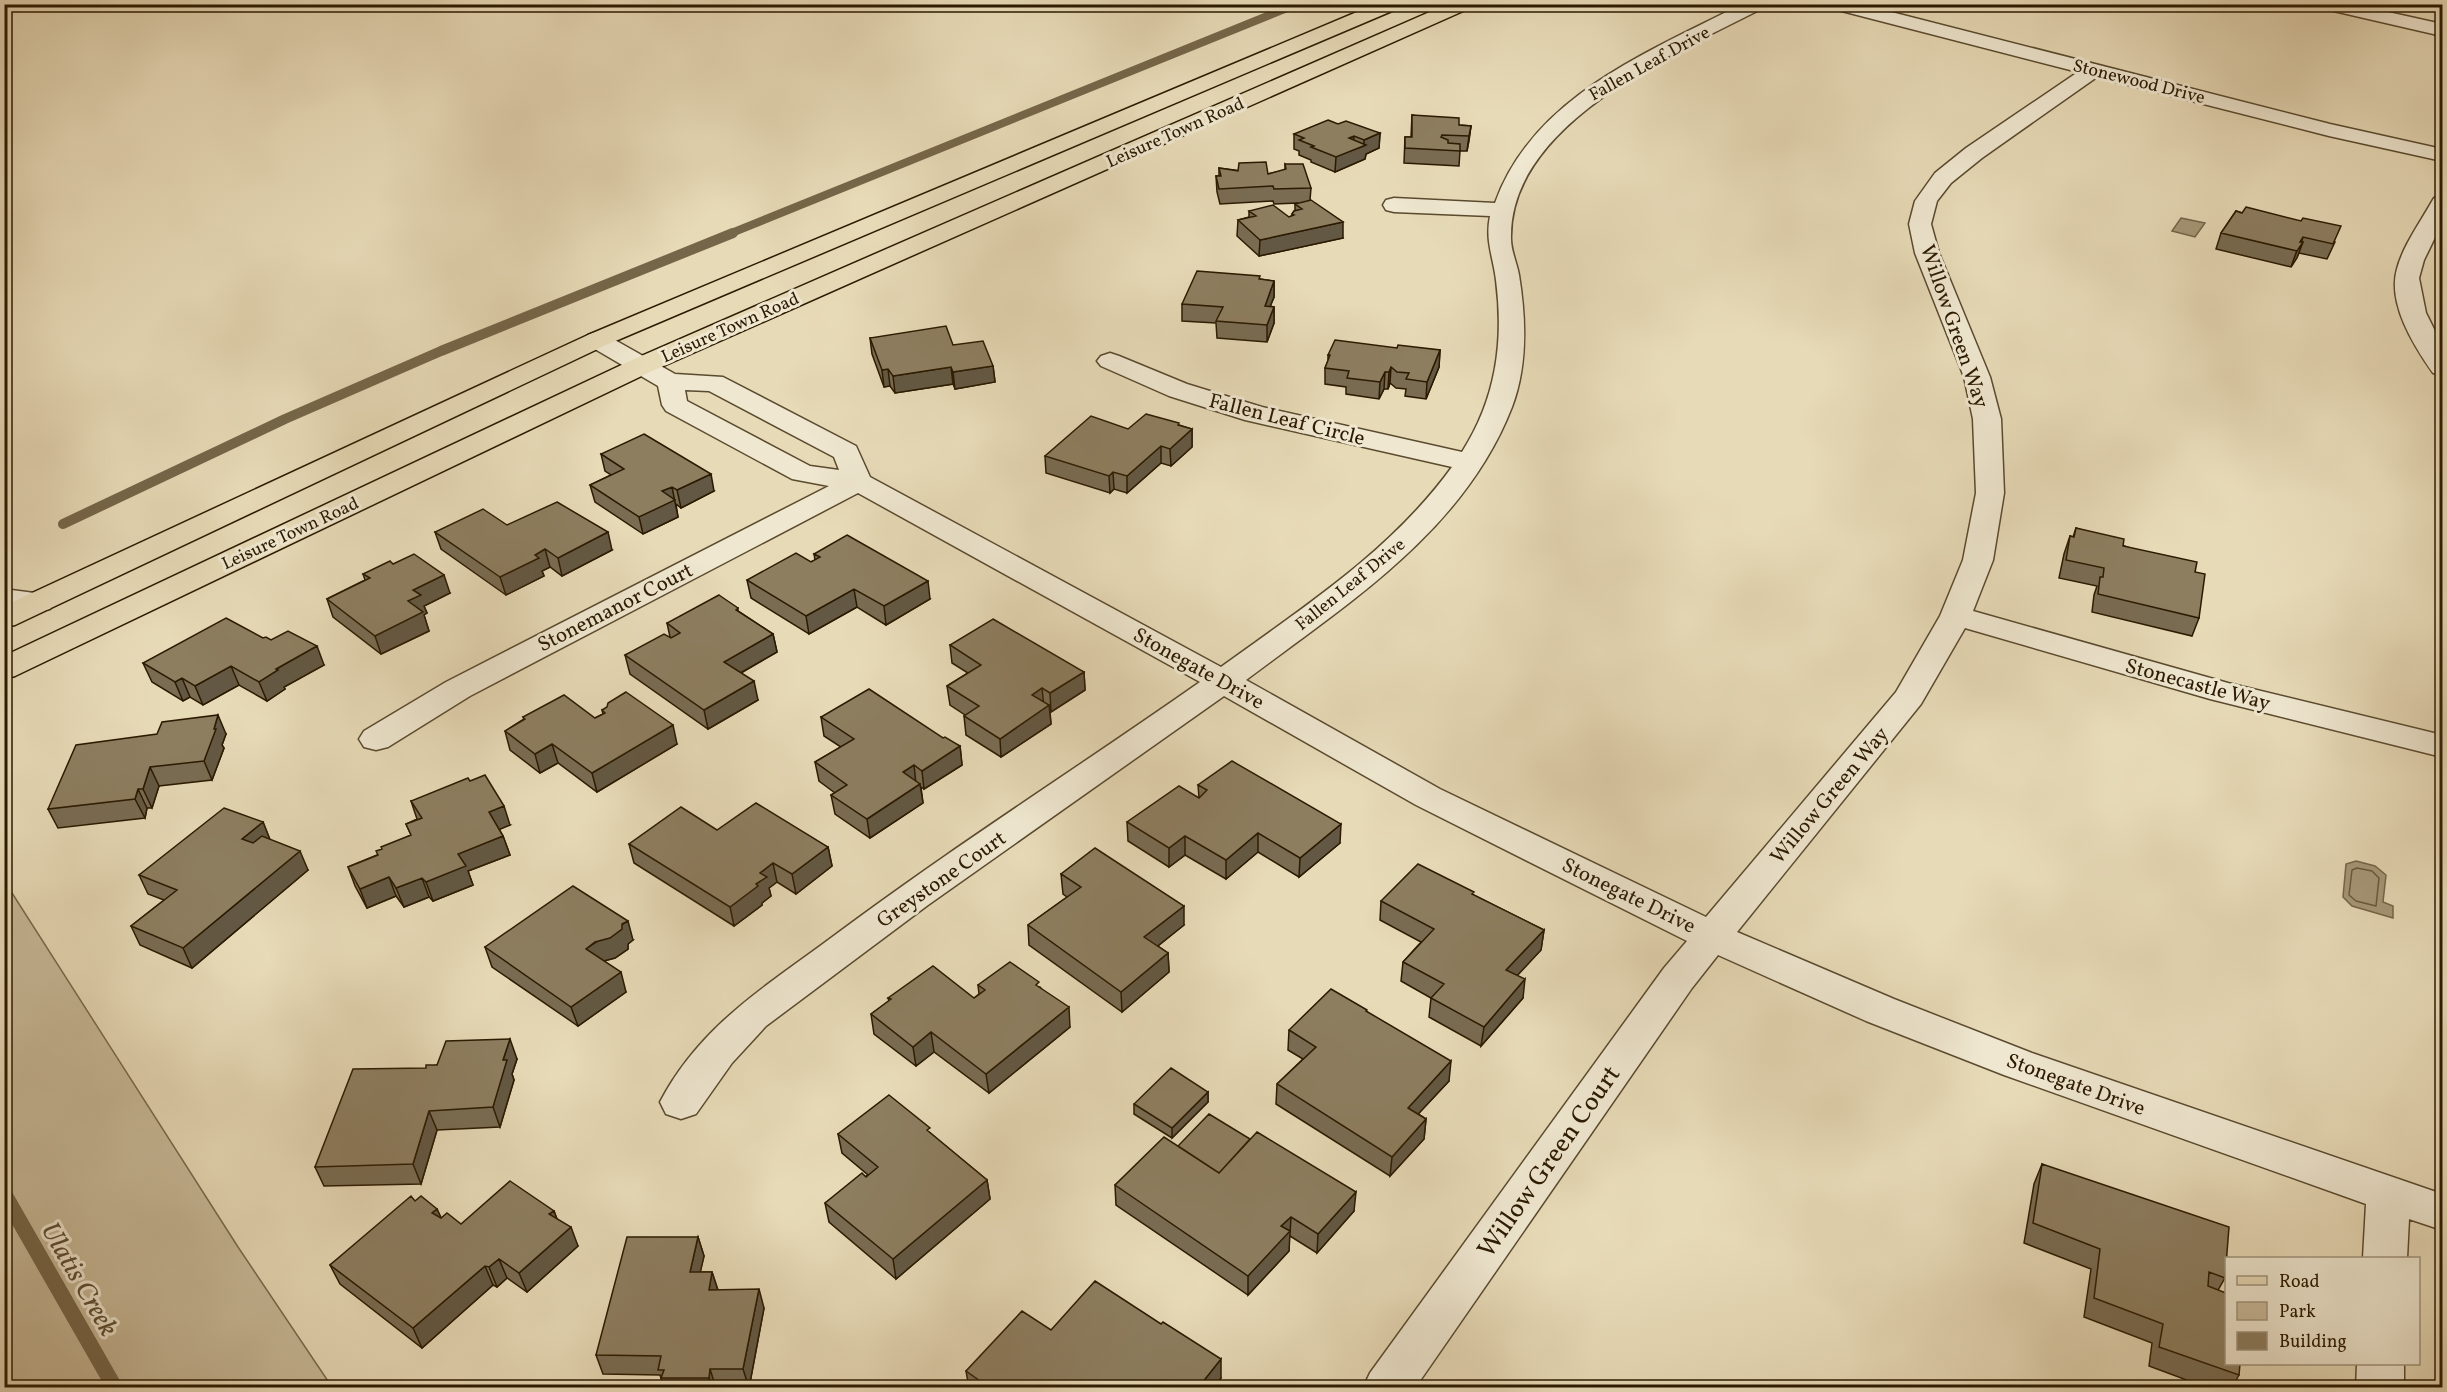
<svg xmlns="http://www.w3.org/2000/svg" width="2447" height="1392" viewBox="0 0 2447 1392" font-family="Vollkorn,serif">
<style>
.green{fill:#c7b998;stroke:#796a4c;stroke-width:1.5}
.water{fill:#a79979;stroke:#756649;stroke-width:1.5}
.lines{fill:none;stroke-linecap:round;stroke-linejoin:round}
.shore{stroke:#695a3d;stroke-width:1.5}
.stream-far2{stroke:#756649;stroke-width:8}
.stream-far1{stroke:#756649;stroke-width:10}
.stream{stroke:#756649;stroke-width:16}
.minor-casing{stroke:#5a4a2e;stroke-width:3}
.major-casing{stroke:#2b1a01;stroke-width:3}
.minor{fill:#efe7d0;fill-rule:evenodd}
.major{fill:#e7dab7;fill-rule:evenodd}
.wall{fill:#796c53;stroke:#2b1a01;stroke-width:1.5}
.shaded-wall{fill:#635843;stroke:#2b1a01;stroke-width:1.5}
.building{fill:#8d7e60;stroke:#2b1a01;stroke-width:1.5}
.labels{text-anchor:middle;stroke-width:6;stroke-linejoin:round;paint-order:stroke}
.far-street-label{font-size:18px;fill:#2b1a01;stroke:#efe7d0}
.street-label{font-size:21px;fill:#2b1a01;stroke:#efe7d0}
.near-street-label{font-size:26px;fill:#2b1a01;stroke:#efe7d0}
.near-water-label{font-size:27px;font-style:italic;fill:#5d4d31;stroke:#efe7d0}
</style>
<rect width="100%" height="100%" fill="#e7dab7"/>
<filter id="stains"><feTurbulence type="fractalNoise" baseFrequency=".00333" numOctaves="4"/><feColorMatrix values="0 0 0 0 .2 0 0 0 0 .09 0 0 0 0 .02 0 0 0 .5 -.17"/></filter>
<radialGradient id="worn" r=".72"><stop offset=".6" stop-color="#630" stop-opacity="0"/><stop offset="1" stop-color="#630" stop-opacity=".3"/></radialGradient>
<!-- green -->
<path class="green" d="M5,882L238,1247L332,1387H5Z"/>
<!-- water -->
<path class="water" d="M2181,218L2205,223L2195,237L2172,231Z
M2356,861L2375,866L2386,875L2383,902L2393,906V918L2352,906L2343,897L2346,864Z"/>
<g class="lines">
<!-- shore -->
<path class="shore" d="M2357,868L2372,871L2379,878L2376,906L2356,901L2349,895L2352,870Z"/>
<!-- stream-far2 -->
<path class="stream-far2" d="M729,234L1297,4"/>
<!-- stream-far1 -->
<path class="stream-far1" d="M63,524L285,419L441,351L733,233"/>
<!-- stream -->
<path class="stream" d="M4,1194L115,1388"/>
<!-- minor casing -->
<g class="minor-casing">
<path id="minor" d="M1742,4H1766L1763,8C1678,52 1508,123 1511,239C1511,251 1517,263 1519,275C1526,318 1528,365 1512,407C1464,531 1347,604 1246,680L1440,789L1706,917L1896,692L1940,616L1963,560L1976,493L1973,419L1964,377L1915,253L1909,224L1915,201L1935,173L1966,148L2078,72L1830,8L1827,4H1860L2330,124L2442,149V161L2329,136L2097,77L1982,158L1951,183L1937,201L1931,224L1939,253L1990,377L2001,419L2004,493L1993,560L1973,611L2228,683L2442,735V757L2210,699L1965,628L1921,704L1737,932L1894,999L2032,1053L2442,1194V1230L2409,1219L2407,1258H2363L2366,1204L2004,1075L1866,1021L1718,955L1692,988L1415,1388H1363L1370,1373L1664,968L1687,941L1416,805L1224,696L928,905L766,1026L732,1063L696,1114L681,1119L666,1114L660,1102C701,1024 767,986 835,935C954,846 1079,767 1200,682L858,493L470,696L388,747L376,750L364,747L359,739L364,731L446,682L829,486L792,479L666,411L662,405L658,386L588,345L584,340L588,335L597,332L606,335L675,374L723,377L856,446L870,477L1221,667C1305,606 1391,551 1452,467L1245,420L1169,396L1101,366L1097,361L1101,356L1110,353L1119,356L1187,384L1262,407L1462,452C1496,399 1504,342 1496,280C1493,256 1485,241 1490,216L1394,212L1386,210L1383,205L1386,200L1394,198L1495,203C1533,96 1649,52 1742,4ZM685,390L709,391L834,457L839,470L810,466L687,401Z
M2316,4H2352L2442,24V36L2325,9Z
M2442,196V223L2424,260L2419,278L2426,313L2442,345V375L2433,373C2414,346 2387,303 2397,269C2403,246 2419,224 2431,203L2434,198Z
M4,589L50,595L54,602L50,609L39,611L4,607Z
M2357,1364H2404V1388H2356Z"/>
</g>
<!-- major casing -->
<g class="major-casing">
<path id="major" d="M1376,4H1402L1399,8L606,345L15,625L4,627V606L588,335Z
M1448,4H1473L1470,8L650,372L15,676L4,679V656L632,360Z"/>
</g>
<!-- minor -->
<use href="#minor" class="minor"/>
<!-- major -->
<use href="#major" class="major"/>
</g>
<!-- wall -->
<path class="wall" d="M1412,115L1459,125L1471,126L1467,151H1460L1459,166L1404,163L1405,137H1411Z
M1338,124L1380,133L1379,148L1366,154L1365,159L1335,172L1311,162V160L1299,155V151L1294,149V134Z
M1285,164L1311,188L1310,200L1343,238L1259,256L1237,236L1238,220L1249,217V211L1289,217L1292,216V214L1295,210V204L1298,203L1274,204L1273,201L1220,204L1217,192L1216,176H1219V168L1268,174L1285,170Z
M2236,211L2335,242L2327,259L2299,253L2291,267L2216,249L2221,233Z
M1260,279L1274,281V297L1270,306L1274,307V323L1267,342L1217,338L1216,323L1182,321V304Z
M870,338L953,345L993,366L995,382L955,389L953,384L895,393L890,386L884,387L872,354Z
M1397,348L1440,350L1439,367L1426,399L1405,396L1406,389L1396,388L1390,383L1388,389H1384L1379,399L1346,394V387L1325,384V368L1328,361V355Z
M1179,425L1192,429V447L1171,466L1161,463L1127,493L1114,489L1110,493L1046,473L1045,456L1128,429Z
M601,454L714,491L681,508L676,504L678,517L643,534L595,502L590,485L611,475L605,471Z
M507,525L612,550L562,576L550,567L542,571L544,576L506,595L441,549L435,532Z
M2076,528L2195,572L2199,618L2192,636L2092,612L2094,595L2097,586L2059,578L2064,554L2070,536L2073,537Z
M814,554L930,599L886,625L857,607L809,634L751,598L747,580L811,562L815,560Z
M393,564L450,593L424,606L427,613L424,615L429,631L381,654L333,617L327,599L365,580L363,574Z
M738,608V611L773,634L777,652L741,673L758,700L708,729L630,674L625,655L670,637L667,623Z
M263,638L271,640L324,665L284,687L285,689L267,701L239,685L203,705L190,697L183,701L152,682L143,663Z
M950,645L1084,672L1085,690L1051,712L1050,711L1051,724L1001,757L966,735L964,716L965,715L950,705L947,686L968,673L952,663Z
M602,710L677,744L597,792L558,763L540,773L510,750L505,731L524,719L523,717L595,718L603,714Z
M821,717L943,738L960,746L962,765L924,789L921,787L923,803L870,838L835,814L831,795L835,793L819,781L815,762L841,747L824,736Z
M226,734L222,745L224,748L212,780L159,786L152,808H147L145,818L58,828L48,809Z
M1198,785L1340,843L1299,877L1258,852L1226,879L1185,855L1169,867L1128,841L1127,822L1199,798Z
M411,801L510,825L499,829L503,836L510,855L468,871L473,885L433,901L429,897L404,907L396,896L367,908L355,886L348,867L377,855L382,849L411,835L406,824L417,819Z
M263,822L270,840L308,870L192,968L140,945L131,926L164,900L148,894L139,875Z
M717,830L828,847L832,866L796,894L777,882L769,888L771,896L762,903V905L734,926L634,863L629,844Z
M1061,874L1184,925L1158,946L1168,953L1169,972L1122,1012L1029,945L1028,925L1067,897L1063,894Z
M1473,895L1544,930L1541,950L1517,975L1523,998L1481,1046L1429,1017L1431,998L1401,981L1403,962L1421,942L1380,920L1381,901Z
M633,940L628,944V949L615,958L604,961L626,992L578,1026L492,967L485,947Z
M978,985L1040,987L1070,1027L989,1093L934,1052L916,1066L874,1034L871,1014L889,1001L888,998H974L979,994Z
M1367,1012L1449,1081L1418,1114L1426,1119L1424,1139L1390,1176L1276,1104L1277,1084L1303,1059L1288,1050L1289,1030Z
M517,1059L512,1074L514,1080L500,1127L437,1130L421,1184L324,1186L315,1167L426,1068L437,1065Z
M1208,1092V1102L1172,1138L1134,1114V1104Z
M930,1133L987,1180L990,1199L896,1279L829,1222L825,1203L868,1175L842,1153L838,1134Z
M1178,1146L1354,1211L1317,1253L1290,1236L1289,1237V1251L1248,1295L1116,1205L1115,1185Z
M2042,1164L2225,1278L2218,1290L2239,1375L2232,1388H2208L2149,1366L2152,1343L2084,1317L2091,1269L2024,1243L2034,1184Z
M415,1201L437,1209L441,1218L461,1224L554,1211L557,1219L578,1246L527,1292L507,1278L497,1287L493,1285L422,1348L340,1284L330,1265Z
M698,1237L704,1256L700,1272H712L718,1290L764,1308L749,1388H664L660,1375L603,1374L596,1355Z
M1051,1330L1221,1378L1214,1388H969L966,1371Z"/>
<!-- shaded-wall -->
<path class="shaded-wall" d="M1471,126L1469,141L1467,151L1469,136Z
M1380,133L1379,148L1366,154L1365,159L1335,172L1336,157L1349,138L1354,136L1353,150L1364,146V140Z
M1343,222V238L1259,256L1260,240Z
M2303,237L2299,249L2303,242L2297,258L2291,267L2300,242Z
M1274,281V297L1264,322L1265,306Z
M1274,307V323L1267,342V325Z
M1440,350L1439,367L1426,399L1427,382Z
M993,366L995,382L955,389L953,372Z
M951,367L953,384L895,393L893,376Z
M1391,367L1390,383L1388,389L1389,372Z
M888,369L890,386L884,387L882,370Z
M1385,372L1384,389L1379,399L1380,382Z
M1192,429V447L1171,466L1170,449Z
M1161,446V463L1127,493V476Z
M1113,472L1114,489L1110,493L1109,476Z
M711,474L714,491L681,508L677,490Z
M672,487L678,517L643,534L639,517L662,491Z
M608,532L612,550L562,576L558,558Z
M545,549L550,567L542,571L544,576L506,595L500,577L535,555Z
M444,575L450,593L424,606L427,613L424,615L429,631L381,654L375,636L413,590Z
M928,581L930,599L886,625L884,606Z
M854,589L857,607L809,634L806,616Z
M773,634L777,652L728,680L724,662Z
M317,646L324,665L284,687L285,689L267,701L259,682L276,669Z
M231,666L239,685L203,705L195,686Z
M1084,672L1085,690L1051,712L1050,693Z
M182,678L190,697L183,701L175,682Z
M754,681L758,700L708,729L704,710Z
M1042,688L1044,707L1032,695Z
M1049,705L1051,724L1001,757L1000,739Z
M218,715L226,734L222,745L224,748L212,780L204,761Z
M673,725L677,744L597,792L592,773Z
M552,744L558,763L540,773L535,754Z
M960,746L962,765L924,789L922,771Z
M914,765L916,784L903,772Z
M150,767L159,786L152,808L143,789Z
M920,784L923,803L870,838L867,819Z
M138,789L147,808L145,818L135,799Z
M504,806L510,825L496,831L489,812Z
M263,822L271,842L251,858L242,839Z
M1341,824L1340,843L1299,877L1300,858Z
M1258,833V852L1226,879V860Z
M503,836L510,855L468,871L473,885L433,901L426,882L458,854Z
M1185,836V855L1169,867V848Z
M828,847L832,866L796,894L792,874Z
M300,851L308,870L192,968L183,948Z
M773,863L777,882L769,888L771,896L762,903V905L734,926L730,907L756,884L760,873Z
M389,877L396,896L367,908L360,889Z
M422,878L429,897L404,907L396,888Z
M1184,906V925L1145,956L1144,937Z
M628,921L633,940L628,944V949L615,958L600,962L586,949Z
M1544,930L1541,950L1504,990L1506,970Z
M1168,953L1169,972L1122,1012L1121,992Z
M621,972L626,992L578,1026L571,1007Z
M1525,979L1523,998L1481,1046L1484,1027Z
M1069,1007L1070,1027L989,1093L986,1074Z
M931,1032L934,1052L916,1066L913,1047Z
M510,1039L517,1059L512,1074L514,1080L500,1127L493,1107L503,1060Z
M1451,1061L1449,1081L1406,1127L1408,1108Z
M1208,1092V1102L1172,1138V1128Z
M429,1111L437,1130L421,1184L413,1164Z
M1426,1119L1424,1139L1390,1176L1392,1157Z
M987,1180L990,1199L896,1279L893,1259Z
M1356,1192L1354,1211L1317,1253L1318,1234Z
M437,1209L446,1228L432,1213Z
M554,1211L561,1230L549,1214Z
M1291,1217L1289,1251L1248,1295V1276L1281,1226Z
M571,1227L578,1246L527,1292L519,1273Z
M698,1237L704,1256L696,1291L690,1272Z
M499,1259L507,1278L497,1287L489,1267Z
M485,1266L493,1285L422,1348L413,1328Z
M712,1272L718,1291L709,1290Z
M759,1289L764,1308L749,1388L743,1369Z
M1221,1359V1378L1214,1388H1198Z
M710,1369L716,1388H712L709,1378Z"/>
<!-- building -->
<path class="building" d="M1412,115L1459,118V125L1471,126L1469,136L1442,135L1441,137L1448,140V143L1460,144V151L1405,148V137H1412Z
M1328,120L1338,124L1346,121L1380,133L1364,140L1354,136L1349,138L1366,145L1336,157L1311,147L1314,146L1299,140L1304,138L1294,134Z
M1266,162L1268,174L1286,169L1285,164H1303L1311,188L1274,189L1273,186L1219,189L1216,176H1221L1219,168L1238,171L1239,163Z
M1311,200L1343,222L1260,240L1238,220L1256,216L1249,211L1273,205L1289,217L1294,215L1292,214L1294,211L1302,209L1295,204Z
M2246,207L2301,221L2303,218L2341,226L2333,244L2303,237L2300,242H2303L2297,251L2221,233L2236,211L2242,213Z
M1197,271L1260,276L1259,279L1274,281L1265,306L1274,307L1267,325L1216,321L1223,307L1182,304Z
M946,326L953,345L983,341L993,366L953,372L951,367L893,376L888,369L882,370L870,338Z
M1335,340L1397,348L1398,345L1440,350L1427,382L1406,379L1409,373L1397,372L1391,367L1389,372H1385L1380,382L1347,378L1349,371L1325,368L1330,355H1328Z
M1146,414L1179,423L1178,425L1192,429L1170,449L1161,446L1127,476L1113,472L1109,476L1045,456L1091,416L1128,429Z
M644,434L711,474L677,490L672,487L662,491L675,500L639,517L590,485L624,469L601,454Z
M557,502L608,532L558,558L545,549L535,555L539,558L500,577L435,532L483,509L507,525Z
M2076,528L2124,539L2123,546L2197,562L2195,572L2205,574L2199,618L2098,594L2100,577H2103L2104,568L2066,560L2070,536L2074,537Z
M847,535L928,581L884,606L854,589L806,616L747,580L796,553L811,562L820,557L814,554Z
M414,554L444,575L413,590L421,595L408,601L423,612L375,636L327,599L370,578L363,574L390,561L393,564Z
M719,595L738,608L736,610L773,634L724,662L754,681L704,710L625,655L664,634L671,638L680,633L667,623Z
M226,618L263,638L266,637L271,640L288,631L317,646L276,669L278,670L259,682L231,666L195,686L182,678L175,682L143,663Z
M993,619L1084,672L1050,693L1042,688L1032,695L1049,705L1000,739L964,716L979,706L947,686L981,665L950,645Z
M869,689L943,738L945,737L960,746L922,771L914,765L903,772L920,784L867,819L831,795L847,785L815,762L854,739L821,717Z
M626,692L673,725L592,773L552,744L535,754L505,731L525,719L523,717L564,695L595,718L605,713L602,710L607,707L608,703Z
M218,715L214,729H216L204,761L150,767L143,789H138L135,799L48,809L76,745L157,734L162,722Z
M1232,761L1341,824L1300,858L1258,833L1226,860L1185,836L1169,848L1127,822L1179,786L1199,798L1207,790L1198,785Z
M485,775L504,806L489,812L503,836L458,854L466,866L426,882L422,878L396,888L389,877L360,889L348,867L378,855L376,851L382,849L381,847L411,835L406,824L422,818L411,801L468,778L470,781Z
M756,803L828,847L792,874L773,863L760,873L767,877L756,884L758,886L730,907L629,844L681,807L717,830Z
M224,808L263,822L242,839L253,843L262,836L300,851L183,948L131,926L177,890L139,875Z
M1095,848L1184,906L1144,937L1168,953L1121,992L1028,925L1081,887L1061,874Z
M1418,864L1474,892L1472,894L1544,930L1506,970L1525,979L1484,1027L1431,998L1444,984L1403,962L1434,929L1381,901Z
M573,886L628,921L622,924V929L610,938L595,942L586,949L621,972L571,1007L485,947Z
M1010,962L1039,982L1036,985L1069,1007L986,1074L931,1032L913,1047L871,1014L891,999L888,998L933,966L974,998L985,990L978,985Z
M1331,989L1367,1010L1366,1011L1451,1061L1408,1108L1426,1119L1392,1157L1277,1084L1316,1047L1289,1030Z
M510,1039L503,1060H507L493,1107L429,1111L413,1164L315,1167L353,1069L426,1068V1065H437L446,1041Z
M1171,1068L1208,1092L1172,1128L1134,1104Z
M889,1095L930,1128L927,1130L987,1180L893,1259L825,1203L862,1173L866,1177L878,1167L838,1134Z
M1209,1114L1250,1139L1219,1173L1178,1146Z
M1257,1132L1356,1192L1318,1234L1291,1217L1281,1226L1290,1231L1248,1276L1115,1185L1164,1137L1219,1173Z
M2042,1164L2229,1227L2225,1278L2209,1272L2208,1286L2226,1293V1364H2240L2239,1375L2159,1347L2163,1324L2094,1298L2100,1249L2033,1223Z
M510,1181L554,1211L549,1214L571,1227L519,1273L499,1259L489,1267L485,1266L413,1328L330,1265L411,1196L415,1201L421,1196L437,1209L432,1213L441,1218L447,1213L461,1224Z
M627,1237H698L690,1272H712L709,1290L759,1289L743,1369H710L709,1378H661L664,1370H658L661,1356L596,1355Z
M1095,1281L1161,1324L1163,1322L1221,1359L1198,1388H990L966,1371L1022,1311L1051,1330Z"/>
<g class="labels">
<!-- far-street labels -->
<g class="far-street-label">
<text transform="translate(1649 63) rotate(-29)" y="6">Fallen Leaf Drive</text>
<text transform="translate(2139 81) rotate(14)" y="6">Stonewood Drive</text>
<text transform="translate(1175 132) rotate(-24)" y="6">Leisure Town Road</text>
<text transform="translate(730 327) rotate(-24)" y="6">Leisure Town Road</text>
<text transform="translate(290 533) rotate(-25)" y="6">Leisure Town Road</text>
<text transform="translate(1350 584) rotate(-39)" y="6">Fallen Leaf Drive</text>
</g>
<!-- street labels -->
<g class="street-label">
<text transform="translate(1955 326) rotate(71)" y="7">Willow Green Way</text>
<text transform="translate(1287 419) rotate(14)" y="7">Fallen Leaf Circle</text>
<text transform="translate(615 607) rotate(-27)" y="7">Stonemanor Court</text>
<text transform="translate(1199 668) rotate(29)" y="7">Stonegate Drive</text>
<text transform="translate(2198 684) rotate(15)" y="7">Stonecastle Way</text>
<text transform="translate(1829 795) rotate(-50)" y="7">Willow Green Way</text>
<text transform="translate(941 879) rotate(-35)" y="7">Greystone Court</text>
<text transform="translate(1629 895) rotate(26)" y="7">Stonegate Drive</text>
<text transform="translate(2076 1084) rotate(20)" y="7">Stonegate Drive</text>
</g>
<!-- near-street labels -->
<g class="near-street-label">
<text transform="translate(1548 1161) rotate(-55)" y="9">Willow Green Court</text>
</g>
<!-- near-water labels -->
<g class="near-water-label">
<text transform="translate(80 1279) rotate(60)" y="9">Ulatis Creek</text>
</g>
</g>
<!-- margin -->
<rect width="2447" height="1392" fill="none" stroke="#e7dab7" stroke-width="24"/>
<rect x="6" y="6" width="2435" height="1380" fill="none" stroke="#2b1a01" stroke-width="3"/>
<rect x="12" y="12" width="2423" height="1368" fill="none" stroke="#2b1a01" stroke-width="1.5"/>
<!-- legend -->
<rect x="2225" y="1257" width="195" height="108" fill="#efe7d0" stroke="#a1957d" stroke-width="1.5"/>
<rect x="2237" y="1276" width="30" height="9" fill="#e7dab7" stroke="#a1957d" stroke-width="1.5"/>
<text x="2279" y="1287" font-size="18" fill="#2b1a01">Road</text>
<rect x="2237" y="1302" width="30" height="18" fill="#c7b998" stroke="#a1957d" stroke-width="1.5"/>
<text x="2279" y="1317" font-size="18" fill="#2b1a01">Park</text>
<rect x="2237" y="1332" width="30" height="18" fill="#8d7e60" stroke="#a1957d" stroke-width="1.5"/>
<text x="2279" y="1347" font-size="18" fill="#2b1a01">Building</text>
<rect width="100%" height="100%" filter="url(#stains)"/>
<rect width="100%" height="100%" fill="url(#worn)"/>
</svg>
